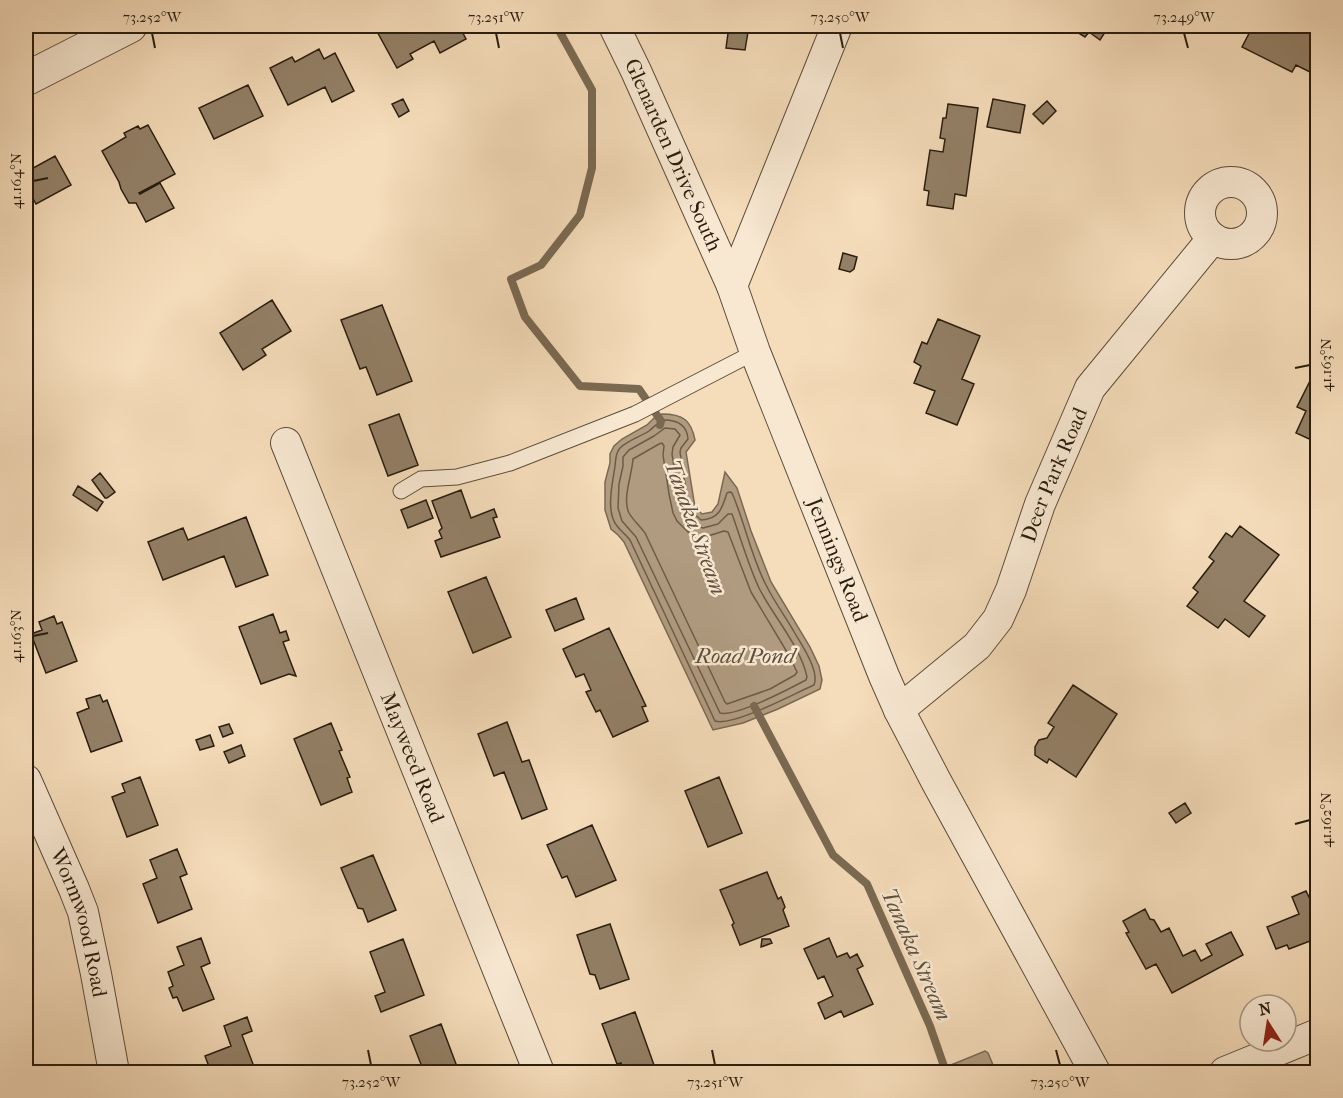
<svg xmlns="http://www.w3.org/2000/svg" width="1343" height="1098" viewBox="0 0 1343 1098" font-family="'IM FELL French Canon',serif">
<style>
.water{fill:#b09b80;stroke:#7a6952;stroke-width:1.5}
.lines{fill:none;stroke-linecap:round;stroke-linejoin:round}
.shore{stroke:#6c5c47;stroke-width:1.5}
.stream{stroke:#7a6952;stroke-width:8}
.building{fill:#938067;stroke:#291d0e;stroke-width:1.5}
.service-casing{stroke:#5c4d39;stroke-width:17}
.minor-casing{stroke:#5c4d39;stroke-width:32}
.tertiary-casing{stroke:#5c4d39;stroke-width:35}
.service{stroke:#f8e8d2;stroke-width:15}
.minor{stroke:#f8e8d2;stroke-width:30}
.tertiary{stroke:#f8e8d2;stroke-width:33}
.ticks{fill:none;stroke:#291d0e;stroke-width:2}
.labels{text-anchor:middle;stroke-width:5;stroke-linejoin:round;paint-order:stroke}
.street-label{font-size:21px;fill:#291d0e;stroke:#f8e8d2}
.water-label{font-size:22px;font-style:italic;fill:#5f4f3c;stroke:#f8e8d2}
.neatline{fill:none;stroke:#291d0e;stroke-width:2}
.ticks-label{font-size:15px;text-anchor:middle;fill:#291d0e}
</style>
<rect width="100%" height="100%" fill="#f5dcba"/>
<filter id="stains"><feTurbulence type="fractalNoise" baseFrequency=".00333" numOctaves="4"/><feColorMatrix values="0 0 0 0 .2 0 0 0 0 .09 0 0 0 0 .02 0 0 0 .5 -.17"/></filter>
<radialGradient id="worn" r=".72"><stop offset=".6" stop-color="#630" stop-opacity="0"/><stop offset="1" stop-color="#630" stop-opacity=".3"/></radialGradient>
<!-- water -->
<path class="water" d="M662,414C683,414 691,420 695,440L686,452L695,507L702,514L712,512L718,504L725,472L737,488L751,531L771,582L810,647L819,666L822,680L820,689L778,709L743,723L713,730L624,542L618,535L611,529L605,510V482L610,463V454L614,446L622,439L647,425L654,418Z
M985,1051L988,1053L996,1072H953L951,1065Z"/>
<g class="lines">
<!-- shore -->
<path class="shore" d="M664,420C677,420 687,424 688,439L681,448L680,452L689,509L701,520C719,519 722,509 727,493L730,492L732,493C745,523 751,556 766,585C774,601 784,615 793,630C800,643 820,670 814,685C795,693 733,727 715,721L630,540C626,535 621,531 617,526C605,511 613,482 615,466C616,459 615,454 620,448C628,440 640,437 649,431C654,427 657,423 664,420Z
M665,428L675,429L680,435L673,447L672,454L678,492L684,514L694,525L703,528L718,524L728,514H732C741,539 748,564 759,588C773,616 801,647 807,677L806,680C789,689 735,717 720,713L636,537L622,521L618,508L619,484L623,466V457L629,450L654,436Z
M659,444L662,443L664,446L663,455L669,494L673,513L677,521L688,532L699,537L708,536L724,531L728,532L751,592L790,657L797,672L795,675L770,689L727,704L725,702L645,533C640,526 633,520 629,513C622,499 632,475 633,459Z"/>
<!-- stream -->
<path class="stream" d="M557,26V27L592,90V168L580,215L541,265L511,279L525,317L580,386L639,389L661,421L660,425
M754,706L833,855L867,884L930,1026L946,1072"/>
</g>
<!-- building -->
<path class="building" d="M374,26H459L466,39L440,53L434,41L410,54L413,59L397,68Z
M729,26H759V27L749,26L745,50L726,48Z
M1067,26H1109L1100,40L1089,32L1085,37Z
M1253,26H1306L1318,32V62L1312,73L1296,65L1292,72L1242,47Z
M319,49L324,59L335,53L354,91L332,102L325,87L288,105L270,68L292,57L295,62Z
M248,85L263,116L214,139L199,108Z
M403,99L409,111L399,117L392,104Z
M993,99L1025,105L1020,133L987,127Z
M1047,101L1056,111L1043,124L1033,114Z
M948,104L978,108L966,196L955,194L953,209L927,205L929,191L924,190L930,150L943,152L945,139L940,138L943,118H946Z
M148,125L175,174L139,193L140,194L160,183L174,208L146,222L136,203H129L121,189L119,182L102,151L126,137L124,133L138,126L140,129Z
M55,156L71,185L36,204L26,186V172Z
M843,253L857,257L854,269L850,272L839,269Z
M272,300L291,331L262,349L266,355L243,370L220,333Z
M382,305L412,381L377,395L366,367L360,369L341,320Z
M938,319L980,336L962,379L974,384L957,425L926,413L935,391L914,383L921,366L914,362L922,342L927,344Z
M1318,365V443L1296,433L1306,411L1297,407Z
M399,414L418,465L388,476L369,425Z
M100,473L115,492L107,498H105L92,480Z
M78,486L103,502L97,511L73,495Z
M461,490L471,518L494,509L497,517L493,518L500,537L441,557L435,541L442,538L439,531L442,528L432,501Z
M426,500L433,518L408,528L401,510Z
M246,517L268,575L236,587L224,556L163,580L148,542L183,528L188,540Z
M1240,526L1279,555L1244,601L1265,616L1249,637L1225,619L1218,628L1187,606L1198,592L1193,588L1214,561L1209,557L1226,533L1232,537Z
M486,577L511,637L473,653L448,592Z
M576,598L584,619L555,631L546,610Z
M273,614L280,633L286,631L289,640L283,642L296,676L289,674L261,684L239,627Z
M54,616L57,624L62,622L77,661L46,673L31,634L42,630L39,622Z
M609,628L646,706L642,707L648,721L613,737L600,710L596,712L586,692L591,690L584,674L576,677L563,649Z
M1073,685L1117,714L1076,777L1049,759L1047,763L1035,755V747L1039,740L1047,738L1054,727L1048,723Z
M100,695L103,702L107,700L122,741L91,752L77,713L89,708L86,699Z
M507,722L522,762L529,760L547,809L522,819L504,772L494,776L478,734Z
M331,723L342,750L339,751L350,777L347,778L352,792L321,805L294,739Z
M229,724L233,733L223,737L219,727Z
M210,735L214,746L200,750L196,740Z
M241,745L245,756L229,763L224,752Z
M140,777L158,825L127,837L112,797L125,792L122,784Z
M719,777L742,833L708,847L685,791Z
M1185,803L1191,813L1176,823L1169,813Z
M592,825L616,880L576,897L567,876L562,878L547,845Z
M177,849L187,874L180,877L192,909L158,923L143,884L157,878L150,860Z
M373,855L396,910L368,922L363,909L358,908L341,868Z
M767,872L778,899L781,897L785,907L783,910L789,926L740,945L732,925L734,923L720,890Z
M1306,891L1310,899L1315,897L1313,893L1318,891V938L1289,949L1287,945L1276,949L1267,927L1299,914L1292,897Z
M1145,909L1150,919L1154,920L1161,932L1169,928L1183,956L1195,950L1201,961L1212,955L1206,944L1231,932L1243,955L1172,993L1156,964L1146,969L1126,933L1129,932L1123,921Z
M610,924L629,979L600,989L595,975L590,974L577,935Z
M201,938L210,963L201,967L214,999L183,1011L177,997L173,998L169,988L173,986L168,972L184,965L177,947Z
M829,938L837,957L847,953L850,958L857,954L863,966L857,969L873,1004L844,1017L841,1011L825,1019L818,1003L833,996L824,976L818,979L804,949Z
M403,939L424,995L381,1012L375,996L385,992L370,952Z
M762,939H770L772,943L761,947Z
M635,1012L654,1065L635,1072H624L621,1063L617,1064L602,1024Z
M247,1017L252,1031L242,1035L256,1072H211L205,1056L231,1046L224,1026Z
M441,1024L459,1072H424L410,1036Z"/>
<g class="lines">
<!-- service casing -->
<g class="service-casing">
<path id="service" d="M401,491L421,479L457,477L510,463L635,414L755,352"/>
</g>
<!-- minor casing -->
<g class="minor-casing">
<g id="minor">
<path id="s1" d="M614,26L636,71L732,286"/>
<path id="s2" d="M837,26L732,286L755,352L884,676L899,710L936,781L1095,1072"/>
<circle cx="1231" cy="213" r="31"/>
<path id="s3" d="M286,443L539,1072"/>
<path id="s4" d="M899,710L977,646L998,619L1011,590L1040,504L1090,388L1213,238"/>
<path id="s5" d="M26,780L74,889L83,912L96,974L114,1072"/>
<path d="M1225,1072L1318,1034"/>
</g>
</g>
<!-- tertiary casing -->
<g class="tertiary-casing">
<path id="tertiary" d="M26,79L130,26"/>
</g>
<!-- service -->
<use href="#service" class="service"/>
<!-- minor -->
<use href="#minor" class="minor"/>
<!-- tertiary -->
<use href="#tertiary" class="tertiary"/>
</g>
<!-- ticks -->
<path class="ticks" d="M152,33L155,48M496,33L499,48M840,33L843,48M1184,33L1188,48M33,181L48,178M1295,368L1310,365M33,636L48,633M1295,824L1310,820M368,1050L371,1065M712,1050L715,1065M1056,1050L1060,1065"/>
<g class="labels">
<!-- street labels -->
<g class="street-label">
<text dy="7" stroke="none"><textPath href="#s1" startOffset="142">Glenarden Drive South</textPath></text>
<text dy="7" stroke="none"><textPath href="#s4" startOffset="290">Deer Park Road</textPath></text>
<text dy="7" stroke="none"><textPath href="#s2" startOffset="574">Jennings Road</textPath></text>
<text dy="7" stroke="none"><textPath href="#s3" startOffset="339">Mayweed Road</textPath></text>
<text dy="7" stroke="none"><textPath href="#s5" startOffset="153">Wormwood Road</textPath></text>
</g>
<!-- water labels -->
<g class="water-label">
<text transform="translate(696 527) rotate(70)" y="8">Tanaka Stream</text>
<text x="745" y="663">Road Pond</text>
<text transform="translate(917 954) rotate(66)" y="8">Tanaka Stream</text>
</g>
</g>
<!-- margin -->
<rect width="1343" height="1098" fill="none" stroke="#f5dcba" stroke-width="66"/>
<!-- north arrow -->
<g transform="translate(1268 1023) rotate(348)"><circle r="28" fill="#f8e8d2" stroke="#a59784" stroke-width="1.5"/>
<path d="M0-4.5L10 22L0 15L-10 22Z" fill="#8f2418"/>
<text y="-9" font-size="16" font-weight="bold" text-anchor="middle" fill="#291d0e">N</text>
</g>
<rect x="33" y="33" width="1277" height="1032" class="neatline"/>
<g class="ticks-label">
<text x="152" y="22">73.252°W</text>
<text x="496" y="22">73.251°W</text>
<text x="840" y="22">73.250°W</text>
<text x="1184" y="22">73.249°W</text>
<text transform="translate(16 181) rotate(-90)" y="5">41.164°N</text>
<text transform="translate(1326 365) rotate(-90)" y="5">41.163°N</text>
<text transform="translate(16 636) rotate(-90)" y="5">41.163°N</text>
<text transform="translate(1326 820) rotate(-90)" y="5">41.162°N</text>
<text x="371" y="1087">73.252°W</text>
<text x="715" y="1087">73.251°W</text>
<text x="1060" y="1087">73.250°W</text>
</g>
<rect width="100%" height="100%" filter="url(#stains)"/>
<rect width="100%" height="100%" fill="url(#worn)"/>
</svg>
